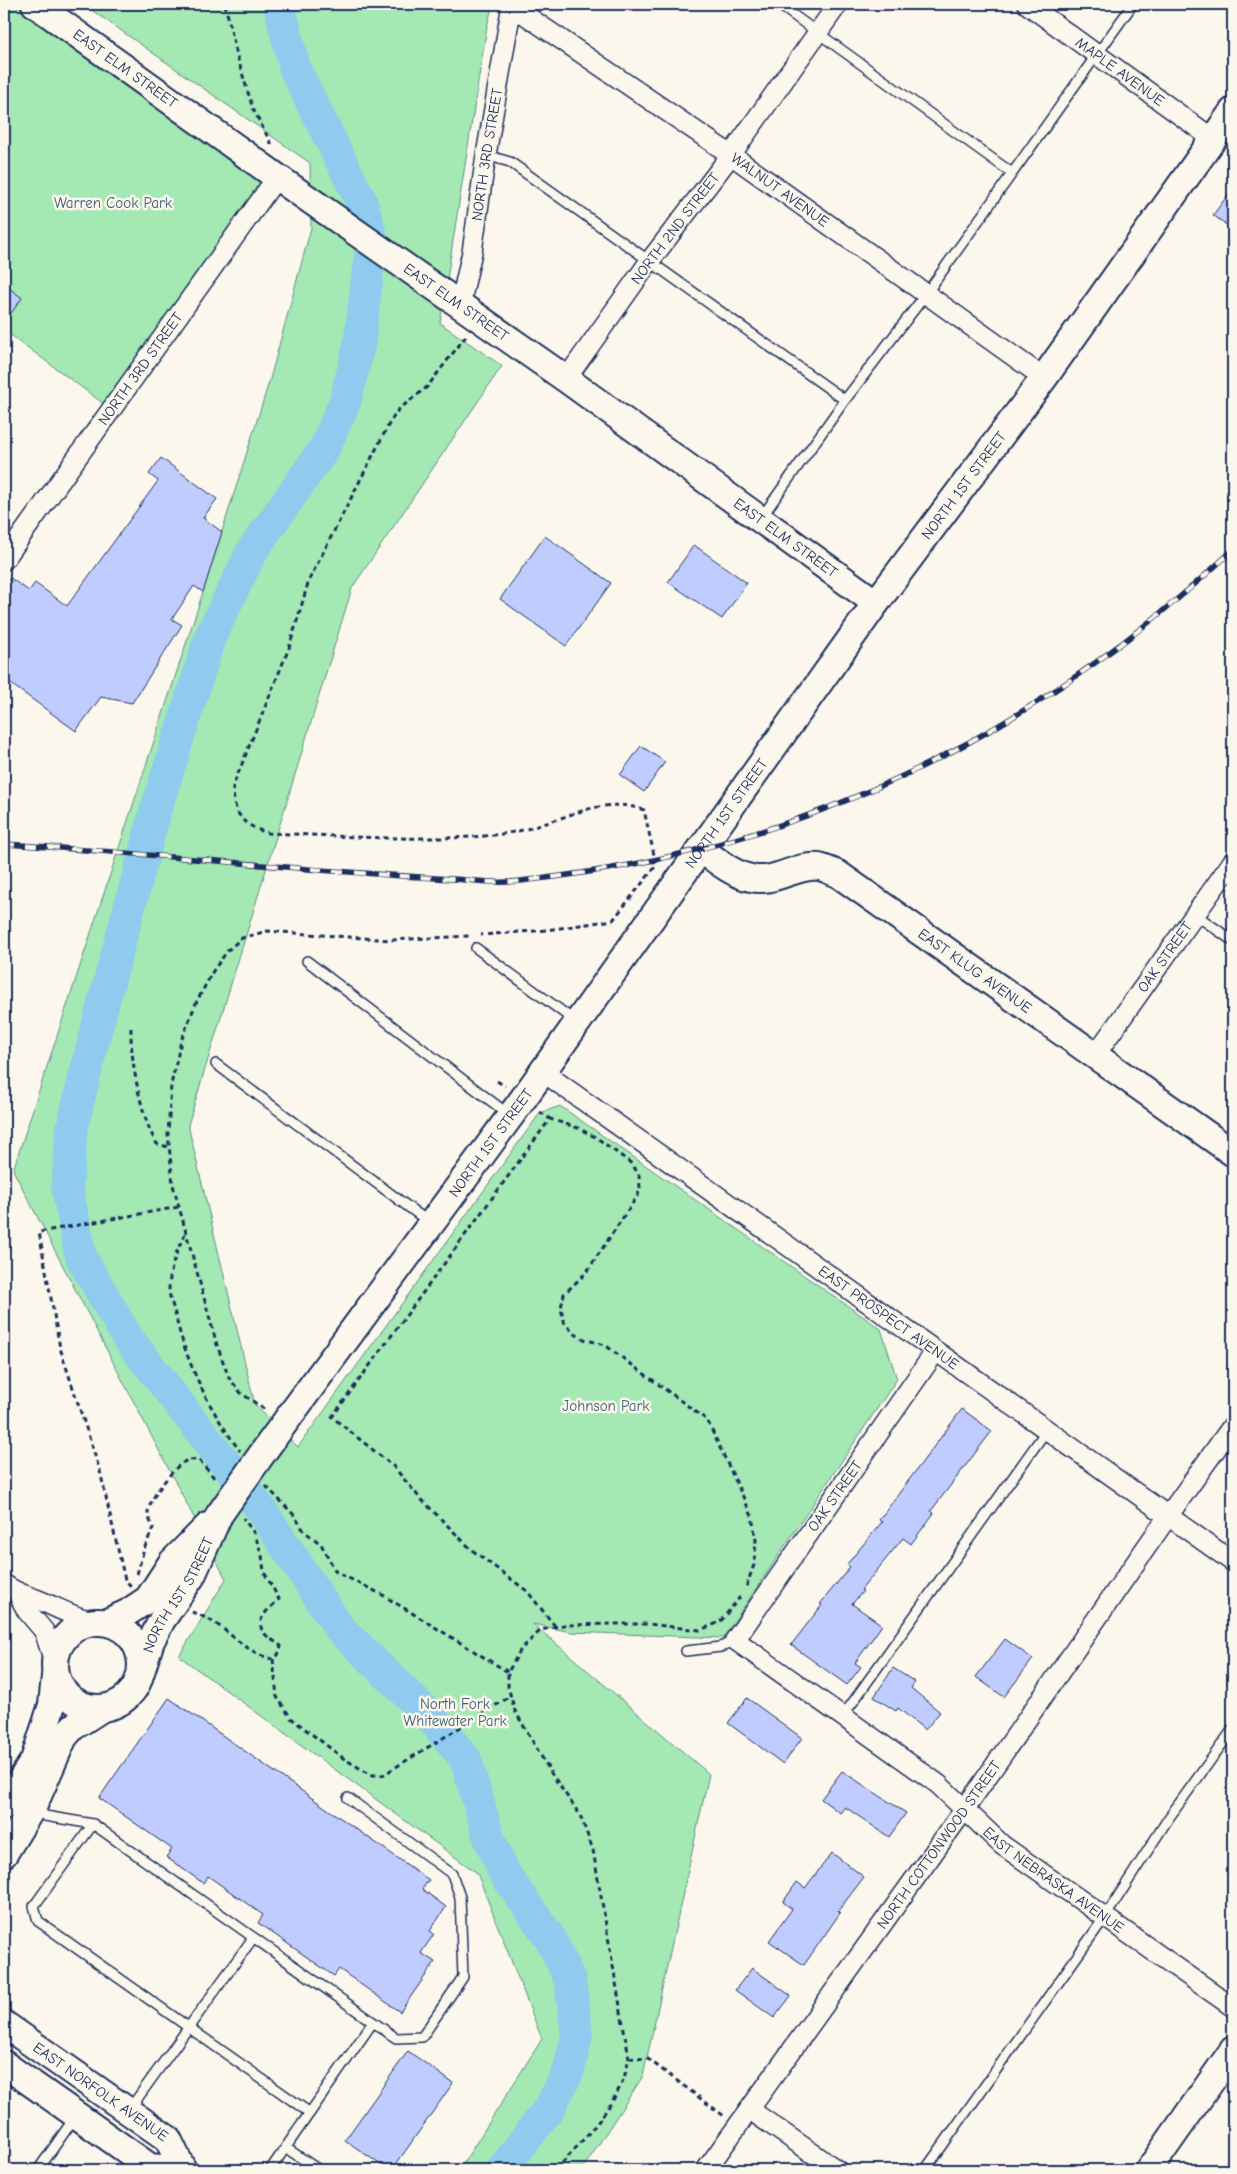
<svg xmlns="http://www.w3.org/2000/svg" width="1237" height="2174" viewBox="0 0 1237 2174" font-family="'Comic Neue',sans-serif">
<style>
.green{fill:#a4e8b3;stroke:#608c88}
.lines{fill:none;stroke-linecap:round;stroke-linejoin:round}
.river{stroke:#8ecbee;stroke-width:32}
.building{fill:#c0ccfd;stroke:#1b2f5e}
.lane-casing{stroke:#1b2f5e;stroke-width:12}
.street-casing{stroke:#1b2f5e;stroke-width:22}
.secondary-casing{stroke:#1b2f5e;stroke-width:30}
.path{stroke:#1b2f5e;stroke-width:3;stroke-dasharray:5 4;stroke-linecap:butt}
.lane{stroke:#fbf7ec;stroke-width:9}
.street{stroke:#fbf7ec;stroke-width:19}
.secondary{stroke:#fbf7ec;stroke-width:26}
.rail-casing{stroke:#1b2f5e;stroke-width:5.5}
.rail{stroke:#fbf7ec;stroke-width:4;stroke-dasharray:11;stroke-linecap:butt}
.secondary-bridge-casing{stroke:#1b2f5e;stroke-width:30;stroke-linecap:butt}
.secondary-bridge{stroke:#fbf7ec;stroke-width:26}
.labels{text-anchor:middle;stroke-width:5;stroke-linejoin:round;paint-order:stroke}
.street-label{font-size:15px;fill:#1b2f5e;stroke:#fbf7ec}
.park-label{font-size:15px;fill:#3d5d73;stroke:#fbf7ec}
</style>
<rect width="100%" height="100%" fill="#fbf7ec"/>
<filter id="ink" filterUnits="userSpaceOnUse"><feTurbulence type="fractalNoise" baseFrequency=".02" numOctaves="2"/><feDisplacementMap in="SourceGraphic" scale="10" xChannelSelector="R" yChannelSelector="G"/><feConvolveMatrix kernelMatrix="1 2 1 2 8 2 1 2 1" color-interpolation-filters="sRGB"/></filter>
<g filter="url(#ink)">
<!-- green -->
<path class="green" d="M4,4H22L265,177L104,404L4,330Z
M83,4H493L487,26L440,323L502,366L352,588L188,1125L255,1405L298,1447L540,1113L560,1106L881,1329L897,1379L723,1638L571,1632L533,1624L709,1774L643,2076L582,2170H459L542,2039L477,1873L179,1656L226,1579L13,1170L203,592L270,379L311,228L310,163Z"/>
<g class="lines">
<!-- river -->
<path class="river" d="M279,4L295,69L362,203L372,238L359,346L345,402L324,449L252,551L211,635L156,809L94,1038L72,1128L67,1186L81,1257L127,1337L260,1508L340,1629L429,1715L466,1760L489,1838L504,1873L550,1938L570,1980L577,2035L569,2070L550,2107L502,2170"/>
</g>
<!-- building -->
<path class="building" d="M1233,188V230L1213,215Z
M4,284L22,298L4,323Z
M161,458L217,499L203,518L222,532L203,592L194,586L172,619L182,625L132,703L101,697L76,731L4,679V587L10,578L29,591L35,583L67,606L158,481L149,474Z
M545,536L611,583L566,646L500,599Z
M694,545L747,583L722,619L668,582Z
M641,746L665,762L644,792L620,775Z
M962,1409L992,1431L931,1511L934,1513L911,1544L903,1538L861,1590L863,1591L852,1604L882,1625L855,1663L861,1667L847,1685L791,1645L822,1605L820,1604L850,1567L847,1564L882,1522L879,1520Z
M1005,1639L1033,1659L1004,1697L976,1677Z
M893,1668L915,1682L911,1688L940,1712L925,1730L898,1708L896,1711L874,1697Z
M169,1698L429,1880L422,1889L446,1907L430,1931L434,1934L421,1953L435,1962L400,2012L339,1969L334,1976L258,1923L263,1915L208,1876L203,1883L166,1857L172,1849L99,1798Z
M747,1698L802,1738L783,1764L728,1723Z
M842,1771L906,1813L889,1837L845,1807L840,1813L821,1799Z
M832,1853L864,1877L838,1911L840,1913L804,1965L769,1941L792,1909L783,1902L797,1882L805,1888Z
M752,1968L791,1996L774,2018L735,1990Z
M408,2051L453,2083L392,2170H388L345,2140Z"/>
<g class="lines">
<!-- lane casing -->
<g class="lane-casing">
<path id="lane" d="M778,4L1012,173
M486,155L510,162L845,400
M761,518L845,400L926,294L1133,4
M1196,915L1233,941
M476,948L575,1021
M307,961L508,1114
M216,1064L430,1223
M686,1651L721,1647L735,1640
M843,1716L1046,1431
M348,1798L452,1874L460,1897L463,1977L422,2037L396,2038L373,2022
M36,1807L45,1816L93,1824L373,2022L270,2170
M93,1824L34,1906L38,1921L310,2113
M129,2110L253,1938
M286,2148L319,2170
M38,2170L75,2117
M925,2170L1105,1917L1168,1819L1233,1729"/>
</g>
<!-- street casing -->
<g class="street-casing">
<g id="street">
<path id="s1" d="M1027,4L1213,139"/>
<path id="s2" d="M512,6L731,155L1044,378"/>
<path id="s3" d="M460,306L472,252L486,155L512,4"/>
<path id="s4" d="M566,379L649,262L731,155L838,4"/>
<path id="s5" d="M4,560L277,177"/>
<path id="s6" d="M1096,1054L1233,861"/>
<path id="s7" d="M543,1072L1233,1562"/>
<path id="s8" d="M935,1352L735,1640L938,1784L1002,1845L1233,2007"/>
<path d="M4,1584C16,1593 23,1594 36,1599C57,1607 70,1616 92,1621"/>
<path d="M18,1594L27,1611L44,1631L54,1661"/>
<path d="M750,2110L837,2170"/>
<path id="s9" d="M706,2170L964,1810L1168,1516L1233,1425"/>
</g>
</g>
<!-- secondary casing -->
<g class="secondary-casing">
<g id="secondary">
<path id="s10" d="M35,4L277,177L566,379L876,603"/>
<path id="s11" d="M701,849C716,860 732,874 751,878C775,884 796,864 819,867C825,868 832,872 838,874L1233,1153"/>
<path id="s12" d="M269,1444L523,1099L876,603L1044,378L1233,111"/>
<circle cx="98" cy="1665" r="43"/>
<path d="M107,1622L127,1613L148,1599L172,1562L208,1526"/>
<path id="s13" d="M141,1672L151,1641L162,1620L192,1576L219,1515"/>
<path d="M4,1806L34,1760L52,1705L55,1676"/>
<path d="M4,1854L34,1805L64,1737L73,1727L101,1709"/>
<path id="s14" d="M4,2024L168,2139L183,2170"/>
<path d="M4,2064L150,2167L183,2170"/>
<path d="M1149,2170L1233,2050"/>
</g>
</g>
<!-- path -->
<path class="path" d="M225,4L237,56L253,109L273,147
M466,336L427,387L398,410L390,422L309,580L289,648L233,786C233,813 241,825 268,833C321,835 374,839 428,838C461,838 495,837 527,829C566,819 603,795 644,810L654,855L655,867L613,920L547,930L481,935
M131,1028C130,1058 141,1119 157,1144L169,1147
M497,1081L505,1086
M540,1112L550,1119
M185,1234C176,1251 170,1269 169,1288C169,1297 173,1306 175,1314C187,1365 209,1409 240,1451
M264,1409L241,1393L229,1378L217,1345L173,1185L168,1134L171,1085L181,1041L196,1003L213,971L228,950L242,938L267,931L391,940L470,936
M266,1486L294,1515L304,1531L321,1544L336,1572L381,1594L508,1672
M137,1574L144,1549L153,1528C152,1524 148,1518 148,1513C148,1500 173,1468 184,1462C188,1459 194,1460 199,1460L216,1480
M131,1586L125,1580L100,1471L60,1348L39,1232L179,1207
M192,1612C199,1615 207,1618 213,1622C234,1635 248,1654 273,1659L278,1655L281,1646C276,1642 268,1638 264,1633C253,1619 271,1608 279,1599L264,1572L262,1555L254,1533L243,1518
M555,1626L527,1591L472,1550L419,1497L393,1466L332,1417L550,1119L578,1128L597,1138L632,1164L639,1175L640,1188L638,1195L586,1273L564,1294L561,1308L564,1322L575,1334L584,1339L605,1345L707,1420L752,1516L756,1540L754,1565L745,1590
M273,1659L277,1697L291,1718L343,1758L371,1775H383L511,1696
M629,2058L648,2059L724,2116
M556,2170C580,2143 609,2114 623,2080C626,2073 627,2065 629,2058L593,1850L580,1815L551,1773L515,1711L508,1687V1672L521,1649L541,1630L564,1625L616,1624H648L700,1630L720,1622L740,1597"/>
<!-- lane -->
<use href="#lane" class="lane"/>
<!-- street -->
<use href="#street" class="street"/>
<!-- secondary -->
<use href="#secondary" class="secondary"/>
<!-- rail casing -->
<g class="rail-casing">
<path id="rail" d="M4,844C114,851 224,862 334,871C374,874 413,877 453,879C471,880 489,883 506,882C519,882 533,879 546,878C585,873 624,867 663,858C883,808 1069,702 1233,550"/>
</g>
<!-- rail -->
<use href="#rail" class="rail"/>
<!-- secondary-bridge casing -->
<g class="secondary-bridge-casing">
<path id="secondary-bridge" d="M219,1515L269,1444"/>
</g>
<!-- secondary-bridge -->
<use href="#secondary-bridge" class="secondary-bridge"/>
</g>
</g>
<g class="labels">
<!-- street labels -->
<g class="street-label">
<text dy="5" stroke="none"><textPath href="#s10" startOffset="111">EAST ELM STREET</textPath></text>
<text dy="5" stroke="none"><textPath href="#s1" startOffset="115">MAPLE AVENUE</textPath></text>
<text dy="5" stroke="none"><textPath href="#s3" startOffset="154">NORTH 3RD STREET</textPath></text>
<text dy="5" stroke="none"><textPath href="#s2" startOffset="325">WALNUT AVENUE</textPath></text>
<text dy="5" stroke="none"><textPath href="#s4" startOffset="186">NORTH 2ND STREET</textPath></text>
<text dy="5" stroke="none"><textPath href="#s10" startOffset="516">EAST ELM STREET</textPath></text>
<text dy="5" stroke="none"><textPath href="#s5" startOffset="235">NORTH 3RD STREET</textPath></text>
<text dy="5" stroke="none"><textPath href="#s12" startOffset="1184">NORTH 1ST STREET</textPath></text>
<text dy="5" stroke="none"><textPath href="#s10" startOffset="921">EAST ELM STREET</textPath></text>
<text dy="5" stroke="none"><textPath href="#s12" startOffset="779">NORTH 1ST STREET</textPath></text>
<text dy="5" stroke="none"><textPath href="#s6" startOffset="119">OAK STREET</textPath></text>
<text dy="5" stroke="none"><textPath href="#s11" startOffset="316">EAST KLUG AVENUE</textPath></text>
<text dy="5" stroke="none"><textPath href="#s12" startOffset="374">NORTH 1ST STREET</textPath></text>
<text dy="5" stroke="none"><textPath href="#s7" startOffset="424">EAST PROSPECT AVENUE</textPath></text>
<text transform="translate(835 1496) rotate(-55)" y="5">OAK STREET</text>
<text dy="5" stroke="none"><textPath href="#s13" startOffset="86">NORTH 1ST STREET</textPath></text>
<text dy="5" stroke="none"><textPath href="#s9" startOffset="400">NORTH COTTONWOOD STREET</textPath></text>
<text dy="5" stroke="none"><textPath href="#s8" startOffset="750">EAST NEBRASKA AVENUE</textPath></text>
<text dy="5" stroke="none"><textPath href="#s14" startOffset="118">EAST NORFOLK AVENUE</textPath></text>
</g>
<!-- park labels -->
<g class="park-label">
<text x="113" y="208">Warren Cook Park</text>
<text x="606" y="1411">Johnson Park</text>
<text x="455" y="1709">North Fork<tspan x="455" dy="17">Whitewater Park</tspan></text>
</g>
</g>
<!-- margin -->
<rect width="1237" height="2174" fill="none" stroke="#fbf7ec" stroke-width="20"/>
<rect x="10" y="10" width="1217" height="2154" fill="none" stroke="#1b2f5e" stroke-width="2" filter="url(#ink)"/>
</svg>
